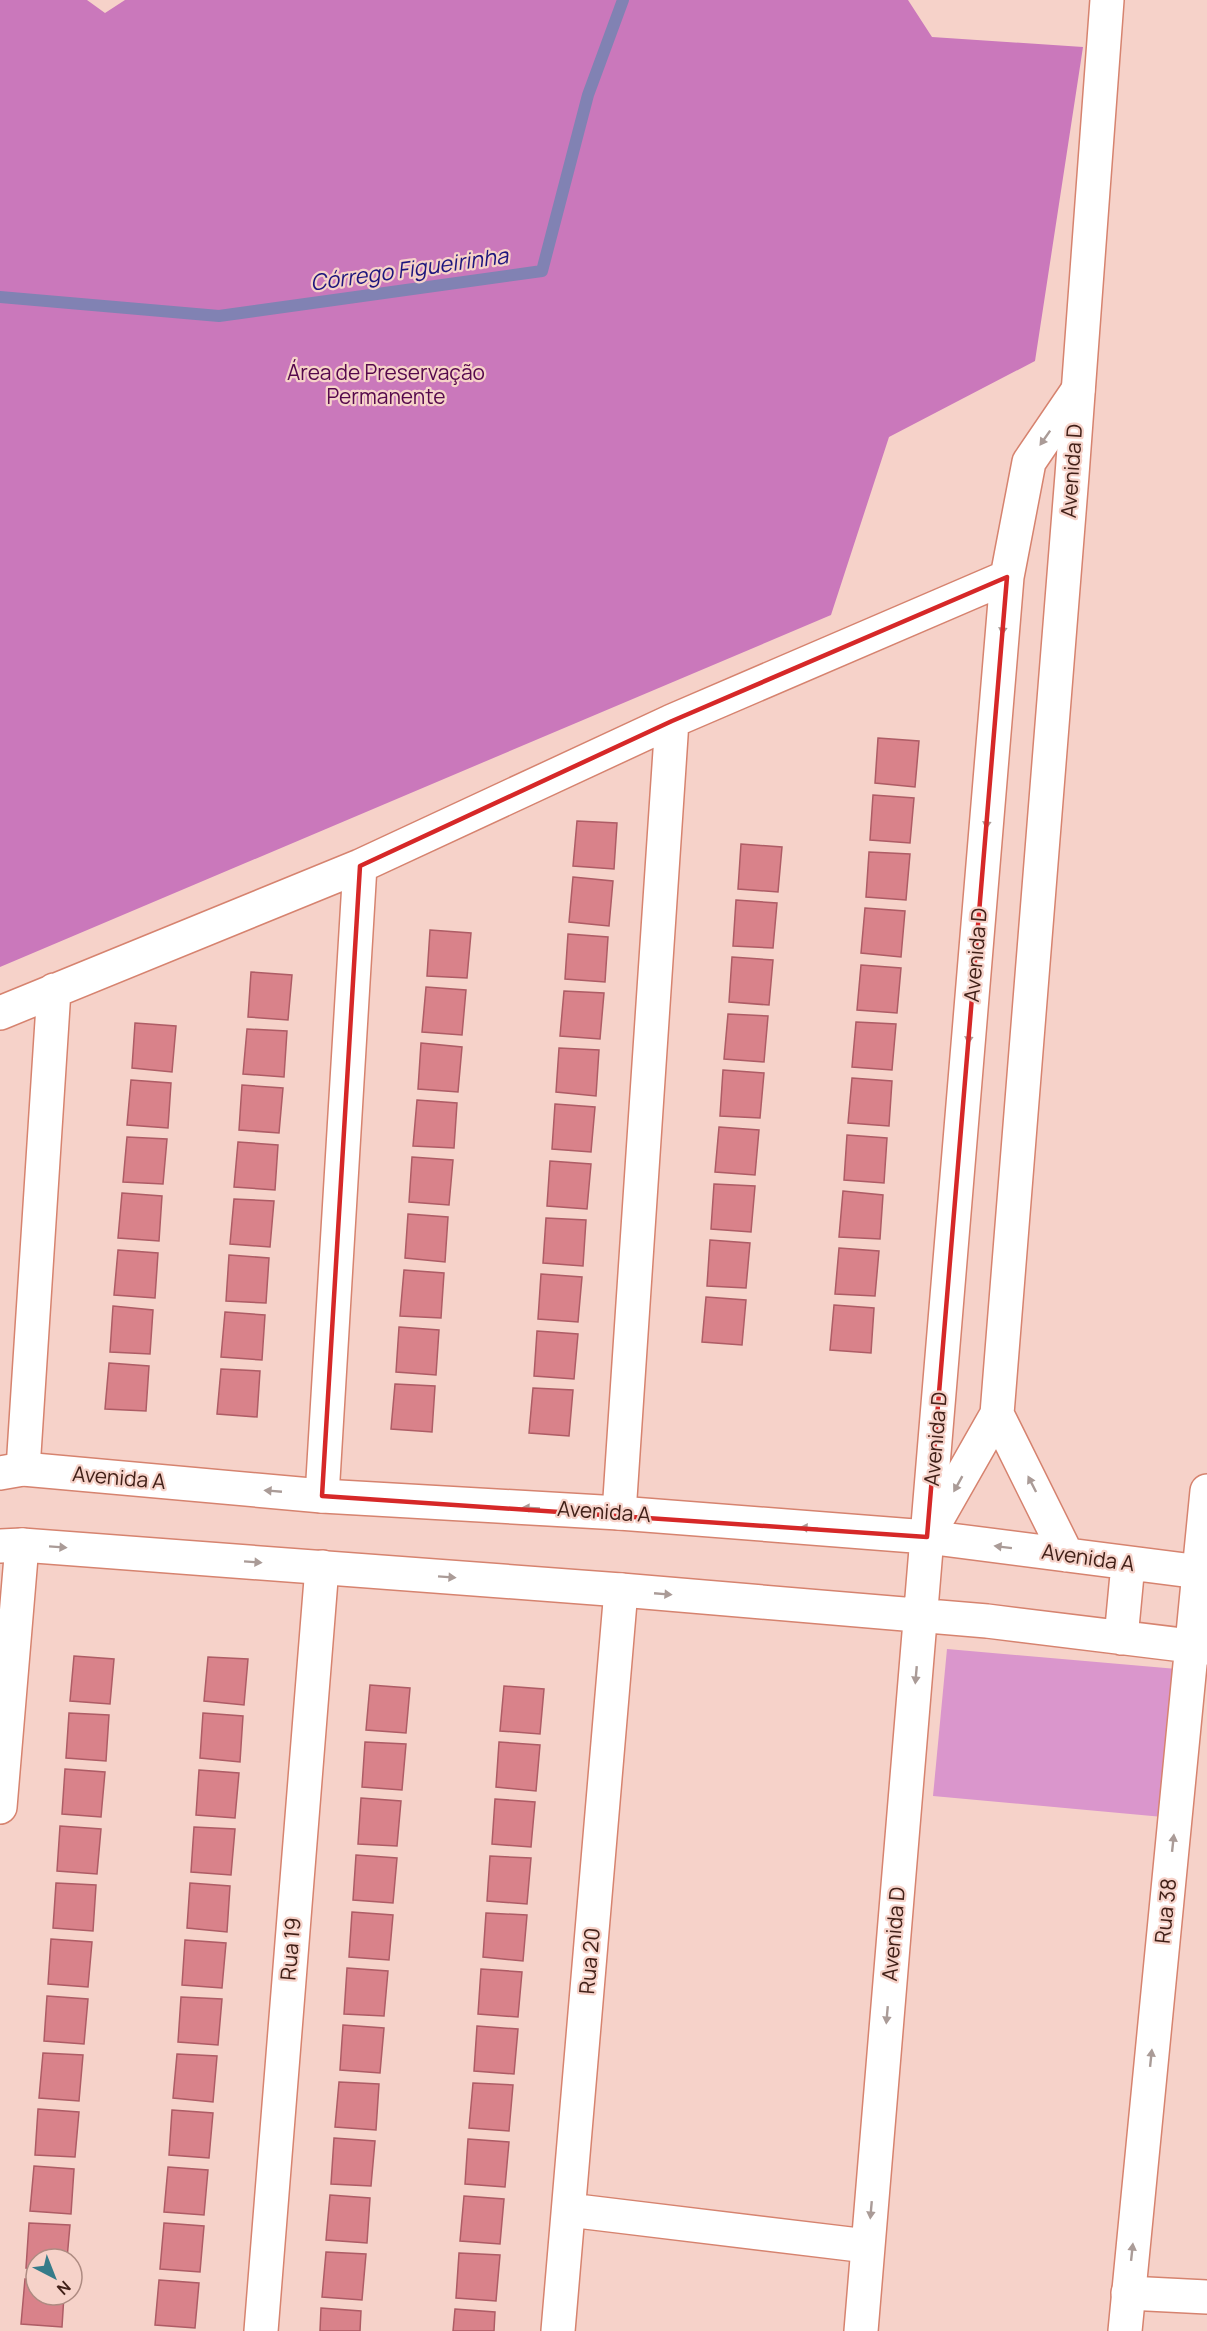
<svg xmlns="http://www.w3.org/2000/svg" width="1207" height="2331" viewBox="0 0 1207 2331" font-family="Manrope,sans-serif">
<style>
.green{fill:#da96cc}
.forest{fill:#ca78bb}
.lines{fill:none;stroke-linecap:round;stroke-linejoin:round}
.stream{stroke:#8182b3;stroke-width:12}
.building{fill:#d9828a;stroke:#ae5c65;stroke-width:1.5}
.street-casing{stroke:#d6836f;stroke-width:36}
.secondary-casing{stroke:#d6836f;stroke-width:36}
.street{stroke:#fff;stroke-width:33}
.secondary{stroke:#fff;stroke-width:33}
.oneway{fill:#aa9b97}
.marked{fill:none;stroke:#d62828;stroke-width:4.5;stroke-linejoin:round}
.labels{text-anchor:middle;stroke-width:4.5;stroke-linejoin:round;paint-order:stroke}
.park-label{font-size:21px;fill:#55084c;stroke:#f6d2c9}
.street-label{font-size:21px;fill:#412018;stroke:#f6d2c9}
.water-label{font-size:22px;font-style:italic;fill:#1d157d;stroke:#f6d2c9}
</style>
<rect width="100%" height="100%" fill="#f6d2c9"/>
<!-- green -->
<path class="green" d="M947,1649L1177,1669L1163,1817L933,1796Z"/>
<!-- forest -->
<path class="forest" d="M0,0H87L105,13L125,0H908L932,37L1083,47L1035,361L889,437L831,615L0,967Z"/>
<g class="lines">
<!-- stream -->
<path class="stream" d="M0,297L219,316L542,271L588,95L623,0"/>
</g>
<!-- building -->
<path class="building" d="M878,738L919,741L915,787L875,783Z
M873,795L914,798L910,843L870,840Z
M577,821L617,823L614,869L573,866Z
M741,844L782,847L778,892L738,889Z
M869,852L910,854L906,900L866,897Z
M573,877L613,881L609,926L569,922Z
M736,900L777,903L773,948L733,946Z
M865,908L905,911L901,957L861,953Z
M430,930L471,933L467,978L427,976Z
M568,934L608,937L605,982L565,979Z
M732,957L773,960L769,1005L729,1002Z
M861,965L901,968L897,1013L857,1010Z
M251,972L292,975L288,1020L248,1017Z
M426,987L466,990L462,1035L422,1032Z
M564,991L604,993L600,1039L560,1036Z
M728,1014L768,1016L764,1062L724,1059Z
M856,1022L896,1024L892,1070L852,1067Z
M135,1023L176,1026L172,1072L132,1068Z
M247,1029L287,1031L284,1077L243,1074Z
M421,1043L462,1047L458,1092L418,1089Z
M559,1048L599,1050L596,1096L556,1092Z
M723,1070L764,1073L760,1118L720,1116Z
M852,1078L892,1081L889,1126L848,1123Z
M131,1080L171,1083L168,1128L127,1125Z
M242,1085L283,1088L279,1133L239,1130Z
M417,1100L457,1103L454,1148L413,1146Z
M555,1104L595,1107L591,1152L552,1149Z
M719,1127L759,1130L755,1175L715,1172Z
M847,1135L887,1138L884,1183L844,1180Z
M127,1137L167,1139L163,1184L123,1182Z
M238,1142L278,1145L275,1190L234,1187Z
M412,1157L453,1160L449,1205L409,1202Z
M550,1161L591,1164L587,1209L547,1206Z
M714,1184L755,1186L751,1232L711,1229Z
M843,1191L883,1195L880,1239L839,1237Z
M122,1193L162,1196L159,1241L118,1238Z
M234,1199L274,1201L270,1247L230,1244Z
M408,1214L448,1217L445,1262L405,1258Z
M546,1218L586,1220L583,1266L543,1263Z
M710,1240L750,1243L746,1288L707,1286Z
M839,1248L879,1251L875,1296L835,1294Z
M118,1250L158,1253L155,1298L114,1295Z
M229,1255L269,1258L266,1303L226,1301Z
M404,1270L444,1273L441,1318L400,1316Z
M541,1274L582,1277L578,1322L538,1319Z
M706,1297L746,1300L742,1345L702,1342Z
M834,1305L874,1308L871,1353L830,1350Z
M113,1306L153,1310L150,1354L110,1352Z
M225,1312L265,1315L262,1360L221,1357Z
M399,1327L439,1330L436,1375L396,1372Z
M537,1331L578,1334L574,1379L534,1376Z
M109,1363L149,1366L146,1411L105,1409Z
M221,1369L260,1371L257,1417L217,1414Z
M395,1384L435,1386L432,1432L391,1429Z
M533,1388L573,1390L569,1436L529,1433Z
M74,1656L114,1659L110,1704L70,1701Z
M208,1657L248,1659L244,1705L204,1701Z
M370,1685L410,1688L406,1733L366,1730Z
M504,1686L544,1689L540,1734L500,1731Z
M69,1713L109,1715L106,1761L66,1758Z
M203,1713L243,1716L240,1762L200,1758Z
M365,1742L406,1744L402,1790L362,1787Z
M499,1742L540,1745L536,1791L496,1787Z
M65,1769L105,1772L101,1817L62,1814Z
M199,1770L239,1773L235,1818L196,1815Z
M361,1798L401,1801L397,1846L358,1844Z
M495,1799L535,1802L531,1847L492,1844Z
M60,1826L101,1829L97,1874L57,1871Z
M194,1827L235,1829L231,1875L191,1872Z
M356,1855L397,1858L393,1903L353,1900Z
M490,1856L531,1858L527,1904L487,1901Z
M56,1883L96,1885L93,1931L53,1928Z
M190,1883L230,1886L227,1932L187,1928Z
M352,1912L393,1915L389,1960L349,1957Z
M486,1913L527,1915L523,1961L483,1957Z
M51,1939L92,1942L88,1987L48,1984Z
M185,1940L226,1943L222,1988L182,1985Z
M347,1968L388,1971L384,2016L344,2014Z
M481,1969L522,1972L518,2017L478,2014Z
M47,1996L88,1999L84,2044L44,2041Z
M181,1997L222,1999L218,2045L178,2042Z
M343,2025L384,2028L380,2073L340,2070Z
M477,2026L518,2029L514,2074L474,2071Z
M43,2053L83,2055L79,2101L39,2098Z
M177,2054L217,2056L213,2102L173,2098Z
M339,2082L379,2084L376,2130L335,2127Z
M473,2083L513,2085L509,2131L469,2128Z
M38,2109L79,2112L75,2157L35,2155Z
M172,2110L213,2113L209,2158L169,2155Z
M334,2138L375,2141L371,2186L331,2184Z
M468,2139L509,2142L505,2187L465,2184Z
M34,2166L74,2169L71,2214L30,2211Z
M168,2167L208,2170L204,2215L164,2212Z
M330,2195L370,2198L367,2243L326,2240Z
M464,2196L504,2199L500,2244L460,2241Z
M29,2223L70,2225L67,2259H36V2269L26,2268Z
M164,2223L204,2226L200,2272L160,2269Z
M326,2252L366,2254L362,2300L322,2297Z
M459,2253L500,2255L496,2301L456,2298Z
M25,2279L36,2280V2295H64L62,2327L21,2324Z
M159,2280L199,2283L195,2328L155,2325Z
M321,2308L361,2311L360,2331H320Z
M455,2309L495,2312L494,2331H453Z"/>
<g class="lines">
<!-- street casing -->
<g class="street-casing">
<path id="street" d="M0,1013L360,866L672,721L1007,577
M23,1469L54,990
M322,1496L360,866
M619,1513L672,721
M927,1537L1007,577L1029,462L1078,390
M1199,1572L1207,1491
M0,1807L22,1545
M569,2210L867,2246
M1128,2293L1207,2297
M261,2331L322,1567
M558,2331L621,1590"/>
</g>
<!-- secondary casing -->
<g class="secondary-casing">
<path id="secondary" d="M997,1414L1067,1555
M0,1473L23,1469L322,1496L619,1513L927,1537L1207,1573
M0,1546L22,1545L621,1590L987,1621L1207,1648
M1121,1638L1128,1564
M861,2331L927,1537L997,1414L1072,475L1107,0
M1125,2331L1199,1572"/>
</g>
<!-- street -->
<use href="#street" class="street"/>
<!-- secondary -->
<use href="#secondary" class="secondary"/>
</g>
<!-- one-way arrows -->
<defs><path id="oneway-solid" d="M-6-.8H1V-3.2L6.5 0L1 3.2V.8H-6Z" transform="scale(1.5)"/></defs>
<g class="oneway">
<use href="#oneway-solid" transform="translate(1045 438) rotate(125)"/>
<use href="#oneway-solid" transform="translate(1003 626) rotate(95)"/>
<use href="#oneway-solid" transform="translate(987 820) rotate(95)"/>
<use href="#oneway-solid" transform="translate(969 1035) rotate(95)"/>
<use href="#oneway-solid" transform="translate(958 1484) rotate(119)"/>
<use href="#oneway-solid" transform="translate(1032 1484) rotate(-117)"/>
<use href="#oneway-solid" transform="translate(273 1491) rotate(-175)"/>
<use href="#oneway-solid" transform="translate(531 1508) rotate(-177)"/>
<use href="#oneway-solid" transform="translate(809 1528) rotate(-175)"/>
<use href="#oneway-solid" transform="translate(58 1547) rotate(4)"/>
<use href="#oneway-solid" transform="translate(1003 1547) rotate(-173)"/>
<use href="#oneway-solid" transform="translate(253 1562) rotate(4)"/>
<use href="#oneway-solid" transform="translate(447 1577) rotate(4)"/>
<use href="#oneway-solid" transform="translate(663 1594) rotate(5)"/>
<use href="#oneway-solid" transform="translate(916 1675) rotate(95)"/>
<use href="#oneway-solid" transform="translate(1173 1843) rotate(-84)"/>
<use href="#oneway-solid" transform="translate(887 2015) rotate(95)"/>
<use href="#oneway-solid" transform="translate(1151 2058) rotate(-84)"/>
<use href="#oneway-solid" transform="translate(871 2210) rotate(95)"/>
<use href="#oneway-solid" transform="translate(1132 2252) rotate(-84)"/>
</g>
<!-- marked area -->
<path class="marked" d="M1007,577L927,1537L322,1496L360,866L672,721Z"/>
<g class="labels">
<!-- park labels -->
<g class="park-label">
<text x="386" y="380">Área de Preservação<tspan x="386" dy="24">Permanente</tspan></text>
</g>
<!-- street labels -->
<g class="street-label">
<text transform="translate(1072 471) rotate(-86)" y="7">Avenida D</text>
<text transform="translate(976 955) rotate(-85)" y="7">Avenida D</text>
<text transform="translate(936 1439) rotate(-85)" y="7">Avenida D</text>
<text transform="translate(119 1478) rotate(5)" y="7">Avenida A</text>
<text transform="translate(604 1512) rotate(4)" y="7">Avenida A</text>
<text transform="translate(1088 1558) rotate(8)" y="7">Avenida A</text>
<text transform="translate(1166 1911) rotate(-84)" y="7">Rua 38</text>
<text transform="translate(894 1934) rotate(-85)" y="7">Avenida D</text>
<text transform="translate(291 1949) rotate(-85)" y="7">Rua 19</text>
<text transform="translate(590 1961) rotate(-85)" y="7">Rua 20</text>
</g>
<!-- water labels -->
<g class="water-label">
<text transform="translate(409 269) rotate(-8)" y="8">Córrego Figueirinha</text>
</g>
</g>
<!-- north arrow -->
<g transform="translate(54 2277) rotate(138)"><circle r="28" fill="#f6d2c9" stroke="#ae8b82" stroke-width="1.5"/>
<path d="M0-4.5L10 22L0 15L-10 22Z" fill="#367b89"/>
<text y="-9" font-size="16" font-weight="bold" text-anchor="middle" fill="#412018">N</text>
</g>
</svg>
